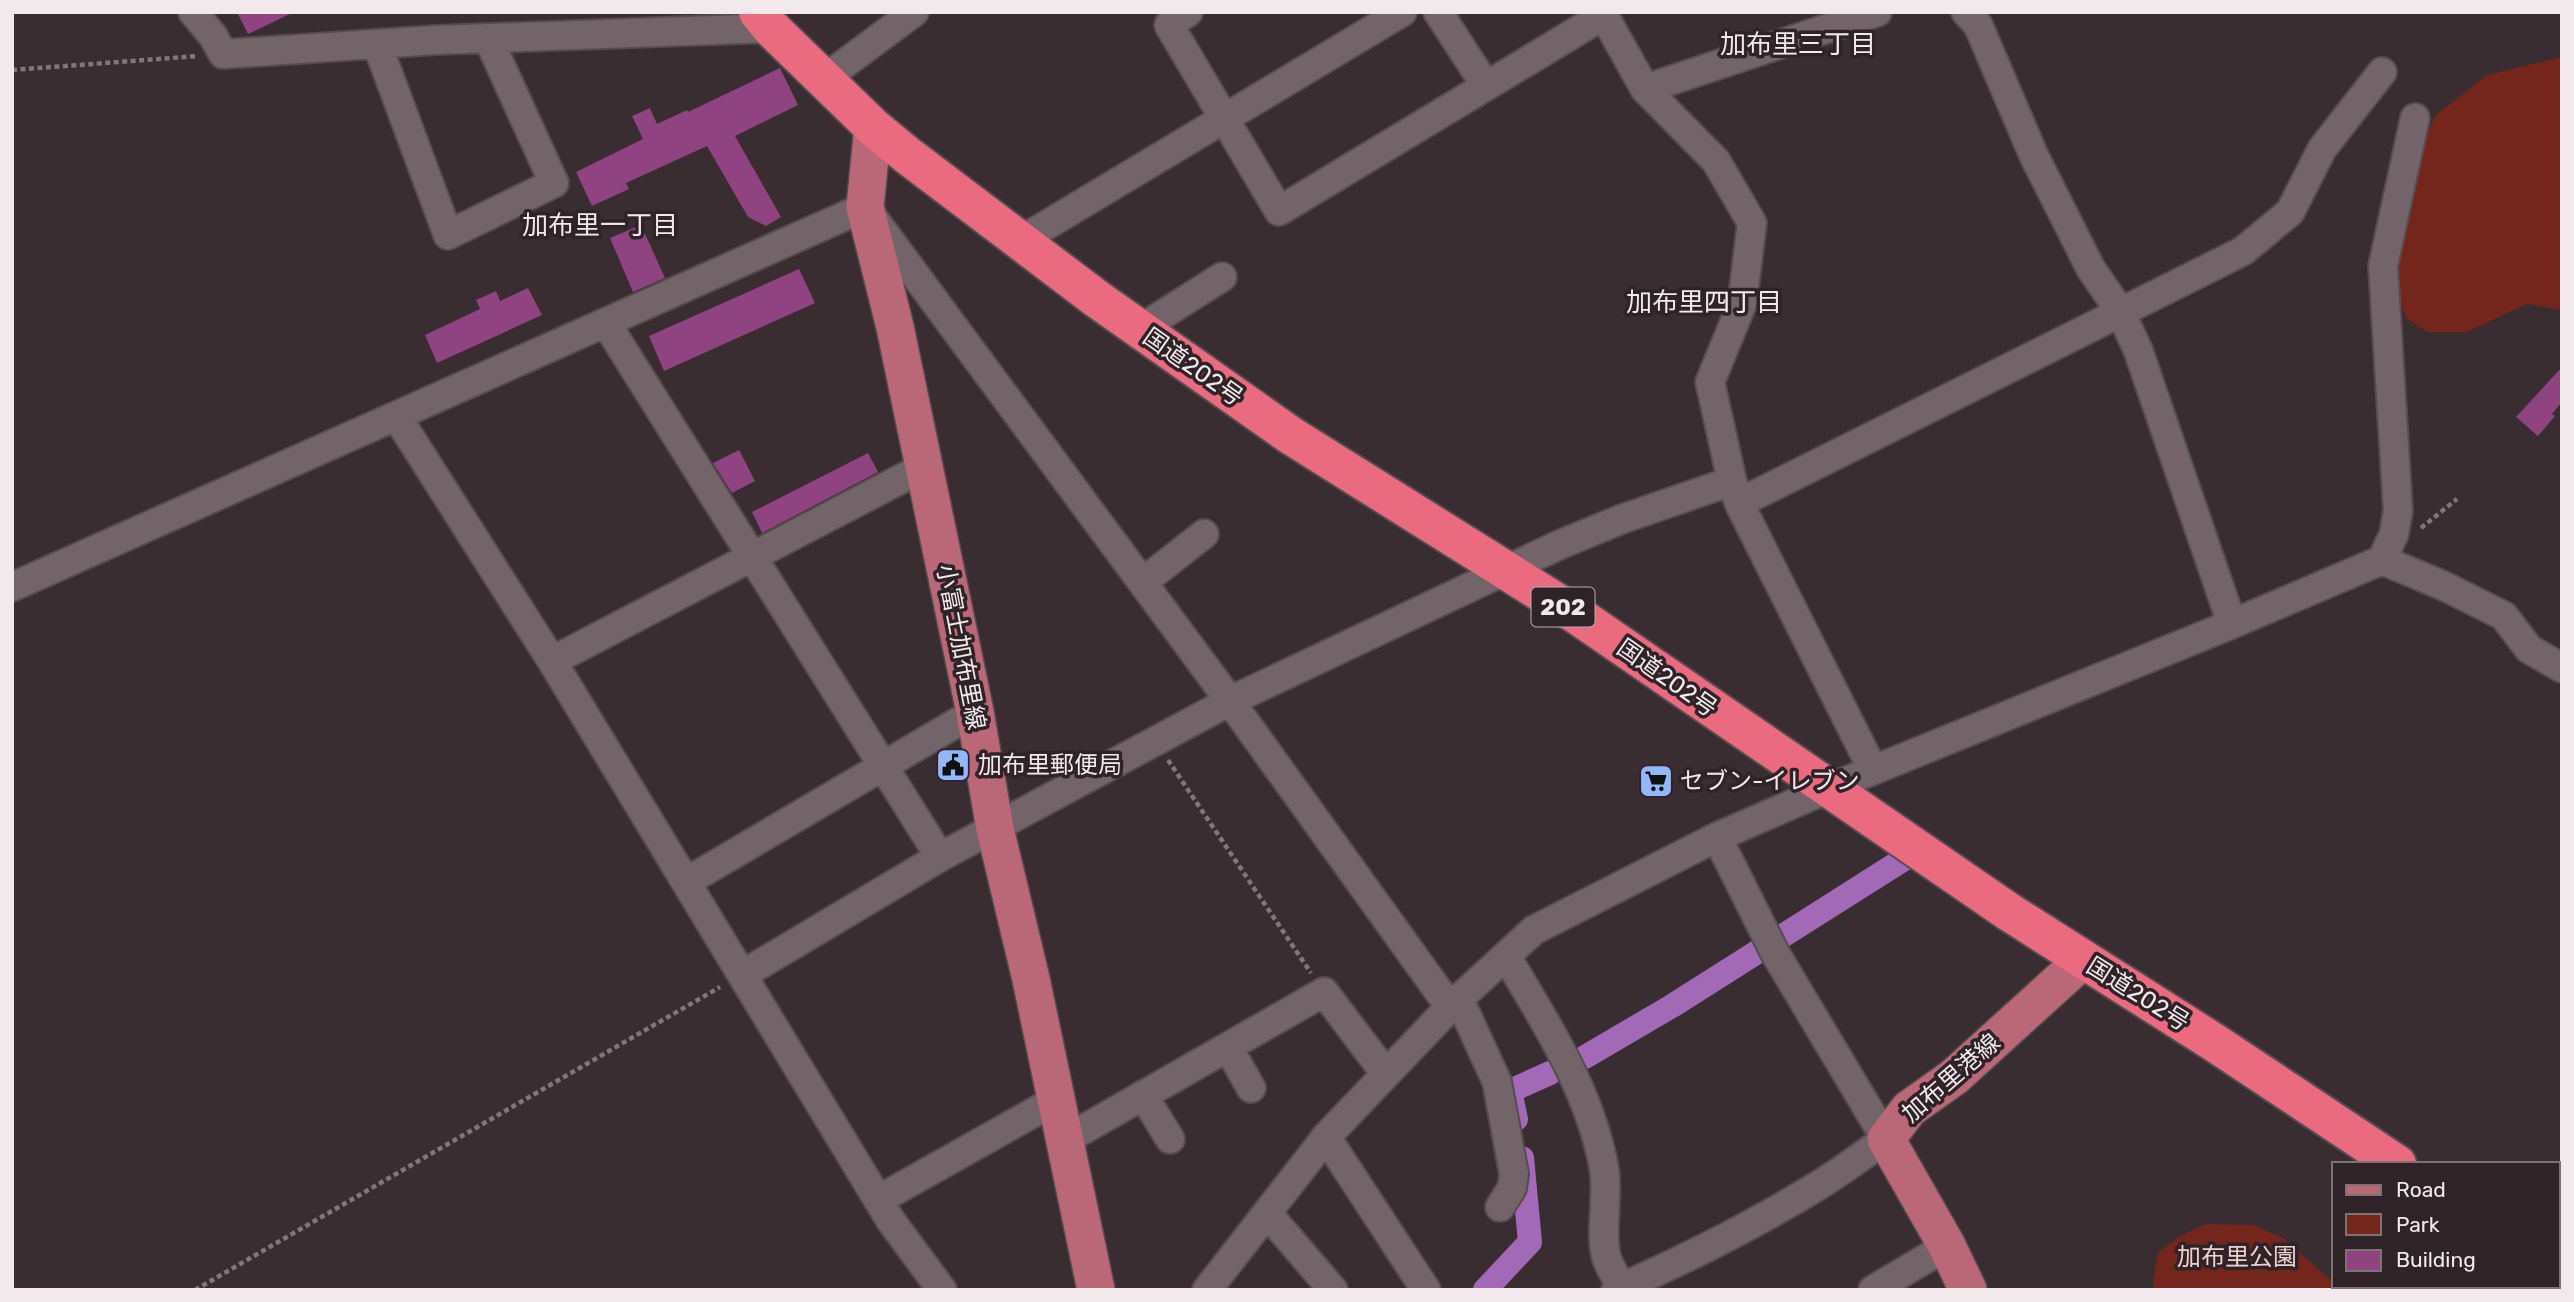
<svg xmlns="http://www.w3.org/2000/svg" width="2574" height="1302" viewBox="0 0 2574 1302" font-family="Rubik,'Noto Sans JP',sans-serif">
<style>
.green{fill:#74261d}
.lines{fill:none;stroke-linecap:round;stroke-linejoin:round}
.canal{stroke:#a269b6;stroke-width:24}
.building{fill:#8f4380}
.minor-casing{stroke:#564c50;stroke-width:32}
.major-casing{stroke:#564c50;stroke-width:40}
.highway-casing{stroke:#564c50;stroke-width:42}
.path{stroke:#82767b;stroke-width:4.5;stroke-dasharray:5 3.5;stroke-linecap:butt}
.minor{stroke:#726469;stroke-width:28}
.major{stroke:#ba6877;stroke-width:37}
.highway{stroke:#ea6a80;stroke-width:38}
.labels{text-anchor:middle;stroke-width:7;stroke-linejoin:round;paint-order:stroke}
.shield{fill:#2f2328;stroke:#b7aeb1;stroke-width:2}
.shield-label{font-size:23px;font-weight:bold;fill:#f1e9ec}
.street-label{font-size:24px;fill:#f1e9ec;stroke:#2f2328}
.poi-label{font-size:24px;fill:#f1e9ec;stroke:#2f2328;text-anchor:start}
.park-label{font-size:24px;fill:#edd1cc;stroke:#2f2328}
.neighbourhood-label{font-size:26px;fill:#f1e9ec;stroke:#2f2328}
</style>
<rect width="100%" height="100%" fill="#3a2d32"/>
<!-- green -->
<path class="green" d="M2562,57V310L2527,304L2466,332H2427L2406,318L2391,270L2401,243L2414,195L2422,147L2435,116L2487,75Z
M2206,1224L2253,1225L2283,1238L2334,1283V1286L2344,1290H2154L2153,1282L2158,1253L2180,1236Z"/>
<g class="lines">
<!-- canal -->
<path class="canal" d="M1585,1057L1672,1006L1904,859
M1516,1119L1510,1091L1550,1073
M1485,1290L1530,1242L1522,1158"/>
</g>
<!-- building -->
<path class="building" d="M237,12H294L248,34Z
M780,68L798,105L735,136L781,217L766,226L748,217L707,146L626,183L629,189L592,206L576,172L643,139L632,116L650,108L657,124L687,110L688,112Z
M641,225L665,278L633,292L610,238Z
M799,269L815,303L664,371L649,336Z
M528,288L542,315L437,363L425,335L480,309L476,300L496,291L500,301Z
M2562,367V402L2552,414L2555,416L2538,436L2516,417Z
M739,450L755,481L732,493L713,463Z
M868,453L878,472L762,533L752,512Z"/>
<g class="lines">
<!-- minor casing -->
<g class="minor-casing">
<path id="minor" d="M193,12L213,36L223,54L436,40L771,28
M1188,12L1169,25L1279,211L1589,24L1598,12
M1438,12L1486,86
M1602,12L1645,89L1716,161L1752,223L1742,304L1710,382L1732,481L1739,503L1873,770
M1966,12L1978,25L2034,156L2091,269L2120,311L2138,350L2232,624
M377,44L448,235L554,183L488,38
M824,79L914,12
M1645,89L1877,12
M1020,241L1402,12
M606,323L940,857
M1140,329L1222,277
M397,417L552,661L891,1221L942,1290
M1739,503L2243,251L2290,212L2322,149L2382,72
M2382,560L2394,534L2398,511L2383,266L2415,118
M1143,582L1204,534
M12,587L865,207L1230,701L1450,1007
M552,661L924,467
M686,882L975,712
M1506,956C1546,1023 1590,1091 1604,1168C1609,1195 1599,1237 1607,1259C1610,1269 1617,1278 1622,1287
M742,975L940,857L1230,701L1559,545L1622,519L1732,481
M1459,999L1497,1082L1514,1174L1512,1188L1500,1207
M1228,1047L1251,1088
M1143,1095L1170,1139
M1326,1137L1426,1290
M1065,1140L1324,992L1386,1074
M878,1200L1056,1100
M1267,1213L1333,1290
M2558,1222L2562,1221
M1207,1290L1326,1137L1450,1007L1534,930L1717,837L1827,789L2232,624L2382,560L2444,586L2504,616L2529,649L2562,668
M1616,1290C1686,1259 1754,1225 1819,1185C1842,1171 1863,1155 1886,1139L1775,953L1717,837
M1873,1290L1947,1246"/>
</g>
<!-- major casing -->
<g class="major-casing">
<path id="major" d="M873,127L865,207L895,327L975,712L995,829L1031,979L1096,1290
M1968,1290L1947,1246L1886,1139L1909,1109L1954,1077L2084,959"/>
</g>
<!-- highway casing -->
<g class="highway-casing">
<path id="highway" d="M758,12L771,28L873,127L907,155L1097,299L1290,435L1577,615L2009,912L2215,1043L2397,1164
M2553,1286L2556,1290"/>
</g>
<!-- path -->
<path class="path" d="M12,70L198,56
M2421,528L2457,499
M1168,760L1311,973
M195,1290L720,987"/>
<!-- minor -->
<use href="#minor" class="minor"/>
<!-- major -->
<use href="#major" class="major"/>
<!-- highway -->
<use href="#highway" class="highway"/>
</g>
<!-- icons -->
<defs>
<g id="civic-square" transform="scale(1.75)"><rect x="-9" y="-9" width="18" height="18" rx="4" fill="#93b7fd" stroke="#2f2328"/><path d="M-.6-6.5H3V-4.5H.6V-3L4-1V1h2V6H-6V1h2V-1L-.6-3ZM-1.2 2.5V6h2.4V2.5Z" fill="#111"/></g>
<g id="supermarket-square" transform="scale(1.75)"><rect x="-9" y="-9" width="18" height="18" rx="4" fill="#93b7fd" stroke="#2f2328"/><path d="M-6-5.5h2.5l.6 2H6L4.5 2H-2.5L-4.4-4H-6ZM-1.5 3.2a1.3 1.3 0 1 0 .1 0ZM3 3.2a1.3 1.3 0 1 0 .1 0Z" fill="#111"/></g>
</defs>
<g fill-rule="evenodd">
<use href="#civic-square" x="953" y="765"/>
<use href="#supermarket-square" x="1656" y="781"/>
</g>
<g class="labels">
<!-- shield labels -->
<rect class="shield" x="1531.5" y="587.5" width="63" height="39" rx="5"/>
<g class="shield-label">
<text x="1563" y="615">202</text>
</g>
<!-- street labels -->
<g class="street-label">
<text transform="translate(1193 367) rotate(35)" y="8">国道202号</text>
<text transform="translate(961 647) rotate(79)" y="8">小富士加布里線</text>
<text transform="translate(1667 678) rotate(35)" y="8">国道202号</text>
<text transform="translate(2138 994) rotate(32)" y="8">国道202号</text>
<text transform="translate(1951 1078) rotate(-41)" y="8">加布里港線</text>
</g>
<!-- poi labels -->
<g class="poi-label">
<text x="978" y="773">加布里郵便局</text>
<text x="1680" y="789">セブン-イレブン</text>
</g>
<!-- park labels -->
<g class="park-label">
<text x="2237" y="1265">加布里公園</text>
</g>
<!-- neighbourhood labels -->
<g class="neighbourhood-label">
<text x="1798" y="53">加布里三丁目</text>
<text x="600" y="234">加布里一丁目</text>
<text x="1704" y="311">加布里四丁目</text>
</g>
</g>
<!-- border -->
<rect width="2574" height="1302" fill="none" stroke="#f1e9ec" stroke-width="28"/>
<!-- legend -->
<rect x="2332" y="1162" width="228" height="126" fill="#2f2328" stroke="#7d7276" stroke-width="2"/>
<rect x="2346" y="1185" width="35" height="10" fill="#ba6877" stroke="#7d7276" stroke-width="2"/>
<text x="2396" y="1197" font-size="21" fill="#f1e9ec">Road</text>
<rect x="2346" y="1214" width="35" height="21" fill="#74261d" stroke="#7d7276" stroke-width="2"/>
<text x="2396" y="1232" font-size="21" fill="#f1e9ec">Park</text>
<rect x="2346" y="1250" width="35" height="21" fill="#8f4380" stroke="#7d7276" stroke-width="2"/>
<text x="2396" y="1267" font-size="21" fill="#f1e9ec">Building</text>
</svg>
